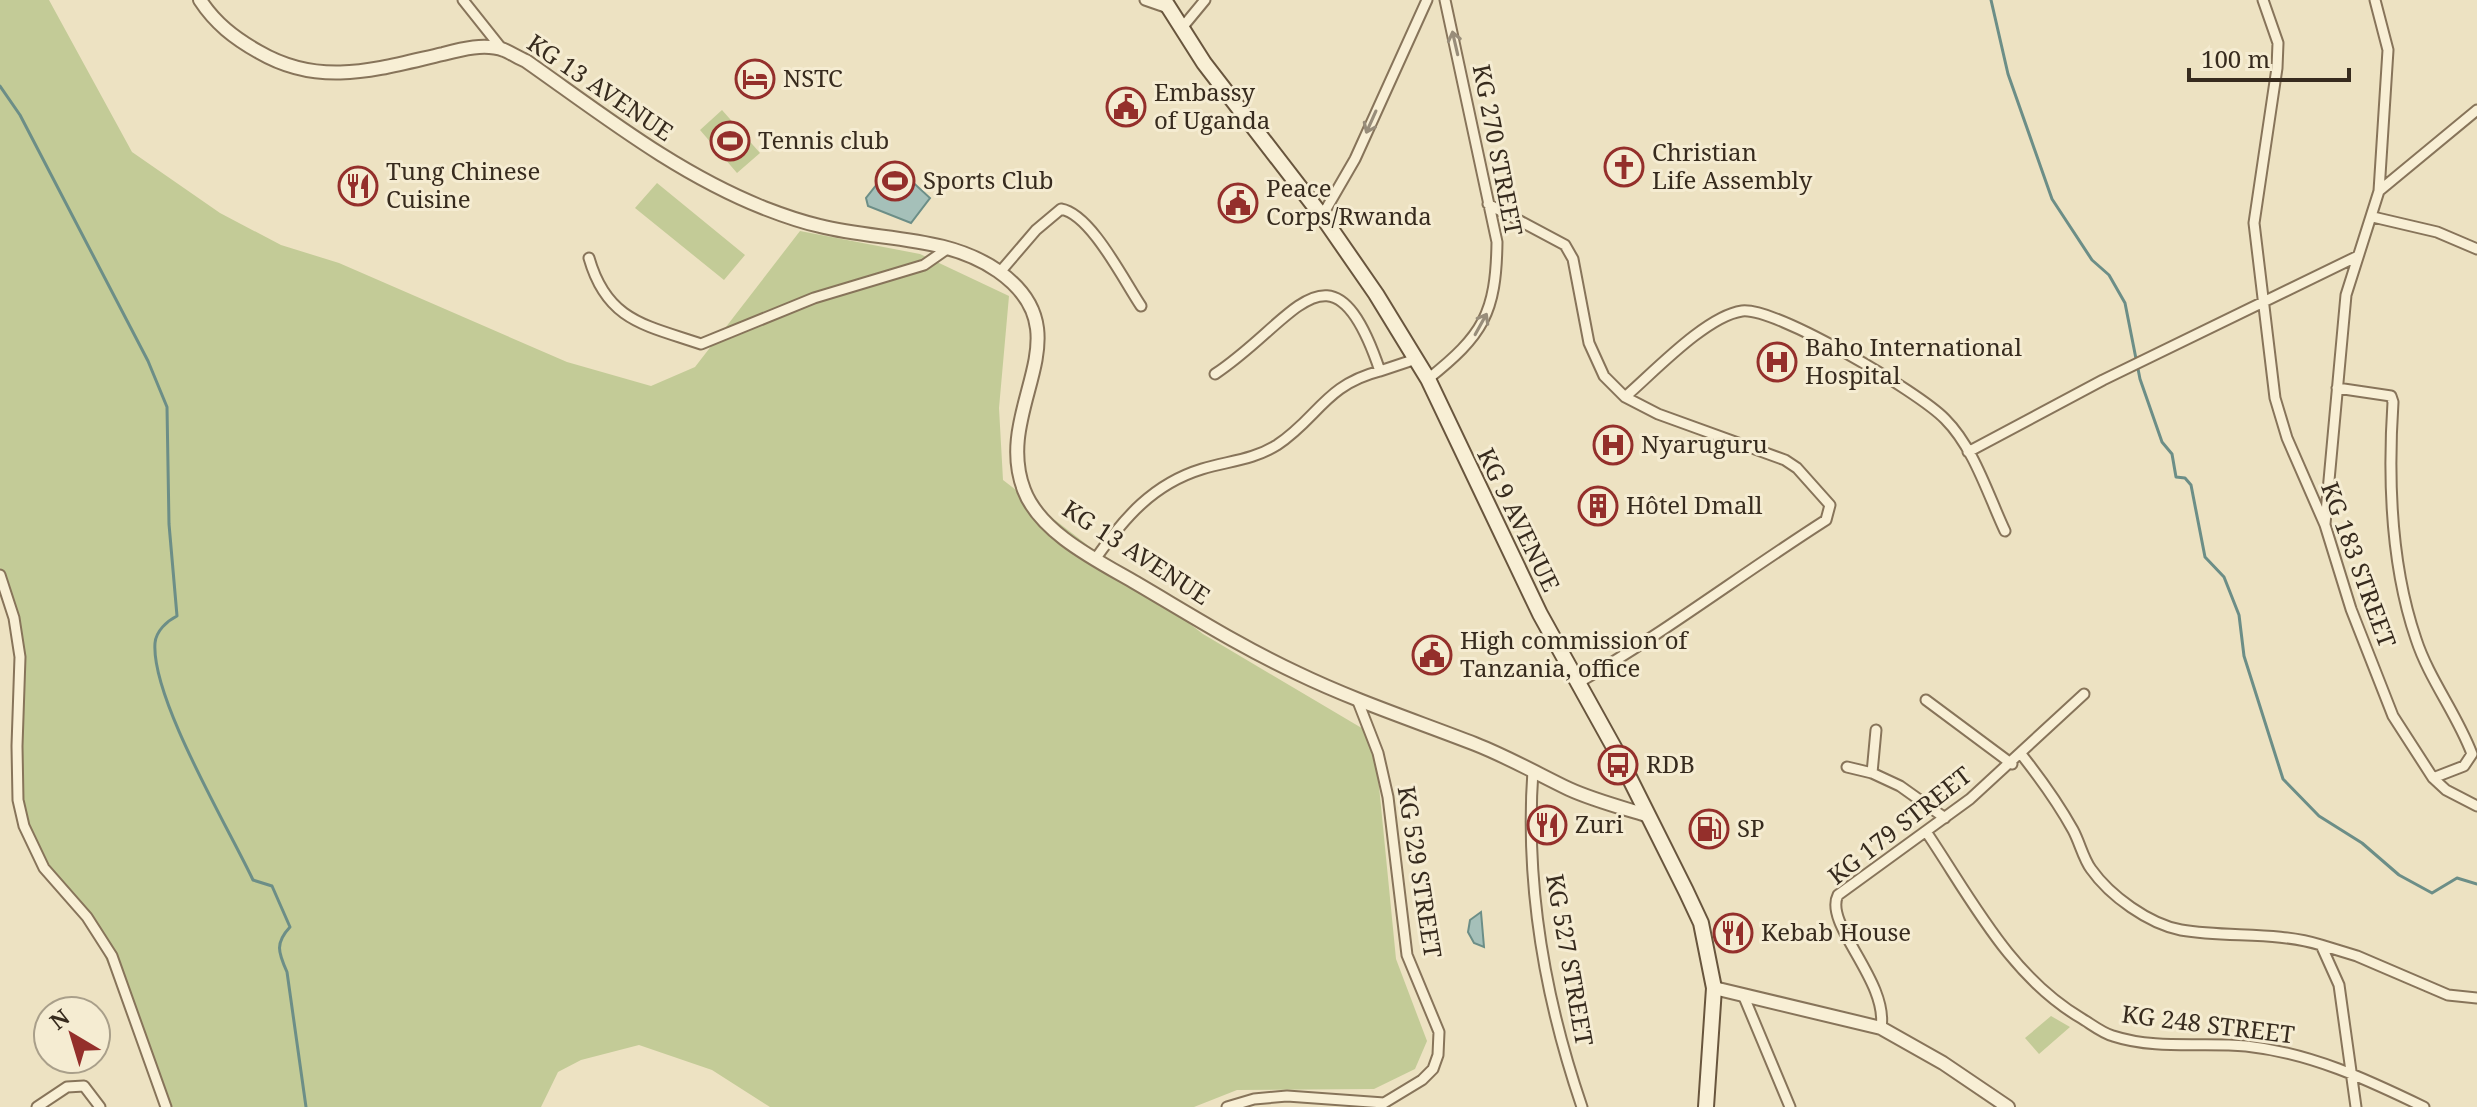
<svg xmlns="http://www.w3.org/2000/svg" width="2477" height="1107" viewBox="0 0 2477 1107" font-family="'Noto Serif',serif">
<style>
.green{fill:#c3cb97}
.water{fill:#a5c0b9;stroke:#6c8e87;stroke-width:2}
.lines{fill:none;stroke-linecap:round;stroke-linejoin:round}
.stream{stroke:#6c8e87;stroke-width:3}
.minor-casing{stroke:#87745a;stroke-width:13}
.tertiary-casing{stroke:#87745a;stroke-width:16}
.secondary-casing{stroke:#68553d;stroke-width:18}
.minor{stroke:#f8efd5;stroke-width:9}
.tertiary{stroke:#f8efd5;stroke-width:12}
.secondary{stroke:#f8efd5;stroke-width:14}
.oneway{stroke:#988d7a}
.labels{text-anchor:middle;stroke-width:6;stroke-linejoin:round;paint-order:stroke}
.poi-label{font-size:24px;fill:#372b1e;stroke:#f5ecd2;text-anchor:start}
.street-label{font-size:24px;fill:#372b1e;stroke:#f5ecd2}
</style>
<rect width="100%" height="100%" fill="#ede2c2"/>
<!-- green -->
<path class="green" d="M0,0H49L132,152L220,213L281,245L339,263L567,362L651,386L695,367L800,231L920,254L1009,296L999,408L1003,480L1203,634L1365,730L1378,776L1396,959L1427,1041L1415,1069L1374,1089L1237,1090L1194,1107H770L712,1070L639,1045L581,1060L558,1072L541,1107H163L139,1035L101,948L32,843L19,781L17,659L0,567Z
M722,110L760,153L737,173L700,130Z
M657,183L745,255L724,280L635,208Z
M2051,1016L2070,1027L2039,1054L2025,1038Z"/>
<!-- water -->
<path class="water" d="M893,164L930,198L911,223L868,206L866,198Z
M1481,912L1484,947L1474,943L1468,932L1470,920Z"/>
<g class="lines">
<!-- stream -->
<path class="stream" d="M1991,0L2008,74L2052,199L2092,260L2109,275L2125,303L2140,379L2162,442L2172,454L2176,477L2185,478L2191,485L2205,557L2224,577L2239,615L2244,656L2283,779L2319,816L2362,843L2399,875L2432,893L2457,878L2477,884
M0,86L20,115L148,361L167,407L169,524L177,616C167,621 156,631 155,643C151,698 228,827 253,880L272,886L290,927C275,943 278,952 287,972L306,1107"/>
<!-- minor casing -->
<g class="minor-casing">
<path id="minor" d="M463,0L502,49
M1145,0L1168,8
M2263,0L2278,43L2277,68L2254,223L2275,398L2287,438L2325,525L2351,609L2393,716L2433,778L2446,790L2477,806
M1181,29L1205,0
M2379,191L2477,110
M1488,204L1565,245L1573,259L1589,343L1604,376L1625,397L1658,414L1785,460L1797,468L1830,505L1826,520C1743,573 1664,633 1578,683
M1322,216L1355,159L1427,0
M2373,217L2437,232L2477,249
M589,258C607,321 645,325 701,344L814,298L924,265L947,249
M1000,272L1036,230L1061,209C1091,214 1124,281 1141,306
M1380,371L1416,359
M1428,379C1483,335 1496,314 1497,242L1445,0
M2337,388L2391,396L2393,402C2388,478 2391,566 2416,639C2429,679 2457,714 2472,754L2464,766L2433,778
M1625,397C1653,373 1706,316 1742,311C1776,307 1919,392 1945,419C1974,448 1988,495 2005,531
M1968,452L2103,380L2358,256
M2325,524L2346,295L2379,191L2388,50L2375,0
M1096,558C1124,518 1153,484 1202,469C1228,461 1253,460 1277,445C1318,418 1325,385 1380,371C1332,229 1294,322 1215,374
M0,575L14,618L20,657L17,746L18,800L24,826L44,868L87,917L112,956L166,1107
M1926,700L2012,764
M2021,754C2040,778 2058,803 2073,830C2080,843 2083,858 2091,869C2110,896 2149,924 2181,930C2228,938 2275,931 2321,945L2339,985L2356,1107
M1847,767L1872,773L1900,786L1945,818
M1533,770C1525,883 1545,999 1582,1107
M1872,773L1876,730
M1927,833C1972,900 2010,976 2081,1018C2091,1024 2102,1033 2113,1036C2156,1050 2202,1042 2246,1046C2311,1053 2366,1079 2424,1107
M2321,945L2357,956L2448,995L2477,998
M1744,997L1790,1107
M1881,1028C1889,981 1823,924 1838,895L1970,799L2084,694
M37,1107L67,1087L84,1086L100,1107
M1227,1107L1254,1099L1287,1096L1384,1103L1422,1080L1433,1069L1438,1055L1439,1032L1407,955L1388,797L1378,753L1357,699"/>
</g>
<!-- tertiary casing -->
<g class="tertiary-casing">
<path id="tertiary" d="M200,0C215,23 234,38 259,52C321,88 377,69 443,54C462,49 485,43 504,50C511,53 519,58 526,61C603,115 676,173 764,208C782,215 802,222 820,226C879,241 947,235 998,271C1088,334 992,407 1024,490C1040,533 1098,561 1136,583C1189,614 1241,647 1297,673C1355,701 1416,721 1475,744C1508,757 1538,774 1569,789C1593,800 1620,807 1646,815
M1714,988L1881,1028L1943,1063L2008,1107"/>
</g>
<!-- secondary casing -->
<g class="secondary-casing">
<path id="secondary" d="M1164,0L1204,63L1322,216L1376,294L1428,379L1540,614L1616,751L1686,891L1701,923L1714,988L1706,1107"/>
</g>
<!-- minor -->
<use href="#minor" class="minor"/>
<!-- tertiary -->
<use href="#tertiary" class="tertiary"/>
<!-- secondary -->
<use href="#secondary" class="secondary"/>
</g>
<!-- one-way arrows -->
<defs><path id="oneway-shaft" d="M-6 0H5M1.5-3L5.5 0L1.5 3" fill="none" stroke-width="1.6" stroke-linecap="round" stroke-linejoin="round" transform="scale(2)"/></defs>
<g class="oneway">
<use href="#oneway-shaft" transform="translate(1455 43) rotate(-103)"/>
<use href="#oneway-shaft" transform="translate(1371 122) rotate(114)"/>
<use href="#oneway-shaft" transform="translate(1481 324) rotate(-61)"/>
</g>
<!-- icons -->
<defs>
<g id="hotel-ring" transform="scale(2)"><circle r="9.5" fill="#f5ecd2" stroke="#942f2b" stroke-width="1.5"/><path d="M-6-4.5h1.5V1H6V5H4.5V3h-9V5H-6ZM-4 0a1.8 1.8 0 1 1 3.6 0ZM.5 0V-2.5h3Q6-2.5 6 0Z" fill="#942f2b"/></g>
<g id="civic-ring" transform="scale(2)"><circle r="9.5" fill="#f5ecd2" stroke="#942f2b" stroke-width="1.5"/><path d="M-.6-6.5H3V-4.5H.6V-3L4-1V1h2V6H-6V1h2V-1L-.6-3ZM-1.2 2.5V6h2.4V2.5Z" fill="#942f2b"/></g>
<g id="stadium-ring" transform="scale(2)"><circle r="9.5" fill="#f5ecd2" stroke="#942f2b" stroke-width="1.5"/><path d="M0-5a6.5 5 0 1 0 0 10a6.5 5 0 1 0 0-10ZM-3.5-1.8h7v3.6h-7Z" fill="#942f2b"/></g>
<g id="church-ring" transform="scale(2)"><circle r="9.5" fill="#f5ecd2" stroke="#942f2b" stroke-width="1.5"/><path d="M-1.2-6h2.4v3.5h3.3v2.4h-3.3V6h-2.4V-.1h-3.3v-2.4h3.3Z" fill="#942f2b"/></g>
<g id="restaurant-ring" transform="scale(2)"><circle r="9.5" fill="#f5ecd2" stroke="#942f2b" stroke-width="1.5"/><path d="M-5-6h1v4h1v-4h1v4h1v-4h1v5L-1.5 .5V6h-2V.5L-5-1ZM5-6V6H3V1.5H1.5Q1.5-4 5-6Z" fill="#942f2b"/></g>
<g id="hospital-ring" transform="scale(2)"><circle r="9.5" fill="#f5ecd2" stroke="#942f2b" stroke-width="1.5"/><path d="M-5-5h3v3.5h4V-5h3V5h-3V1.5h-4V5h-3Z" fill="#942f2b"/></g>
<g id="building-ring" transform="scale(2)"><circle r="9.5" fill="#f5ecd2" stroke="#942f2b" stroke-width="1.5"/><path d="M-4-6H4V6H1V3H-1V6H-4ZM-2.5-4.3h1.7v1.8h-1.7ZM.8-4.3h1.7v1.8H.8ZM-2.5-1h1.7V.8h-1.7ZM.8-1h1.7V.8H.8Z" fill="#942f2b"/></g>
<g id="bus-ring" transform="scale(2)"><circle r="9.5" fill="#f5ecd2" stroke="#942f2b" stroke-width="1.5"/><path d="M-5-6H5V4H4V6H2V4H-2V6H-4V4H-5ZM-3.5-4V0h7V-4ZM-3.5 1.2v1.5H-2V1.2ZM2 1.2v1.5H3.5V1.2Z" fill="#942f2b"/></g>
<g id="fuel-ring" transform="scale(2)"><circle r="9.5" fill="#f5ecd2" stroke="#942f2b" stroke-width="1.5"/><path d="M-5.5-6h7V0h2V4h1.3V-2.5L3-4.5l.8-.8L6-3V5H2.5V1h-1V6h-7ZM-4.2-4.7v3.2H.2V-4.7Z" fill="#942f2b"/></g>
</defs>
<g fill-rule="evenodd">
<use href="#hotel-ring" x="755" y="79"/>
<use href="#civic-ring" x="1126" y="107"/>
<use href="#stadium-ring" x="730" y="141"/>
<use href="#church-ring" x="1624" y="167"/>
<use href="#stadium-ring" x="895" y="181"/>
<use href="#restaurant-ring" x="358" y="186"/>
<use href="#civic-ring" x="1238" y="203"/>
<use href="#hospital-ring" x="1777" y="362"/>
<use href="#hospital-ring" x="1613" y="445"/>
<use href="#building-ring" x="1598" y="506"/>
<use href="#civic-ring" x="1432" y="655"/>
<use href="#bus-ring" x="1618" y="765"/>
<use href="#restaurant-ring" x="1547" y="825"/>
<use href="#fuel-ring" x="1709" y="829"/>
<use href="#restaurant-ring" x="1733" y="933"/>
</g>
<g class="labels">
<!-- poi labels -->
<g class="poi-label">
<text x="783" y="87">NSTC</text>
<text x="1154" y="101">Embassy<tspan x="1154" dy="28">of Uganda</tspan></text>
<text x="758" y="149">Tennis club</text>
<text x="1652" y="161">Christian<tspan x="1652" dy="28">Life Assembly</tspan></text>
<text x="386" y="180">Tung Chinese<tspan x="386" dy="28">Cuisine</tspan></text>
<text x="923" y="189">Sports Club</text>
<text x="1266" y="197">Peace<tspan x="1266" dy="28">Corps/Rwanda</tspan></text>
<text x="1805" y="356">Baho International<tspan x="1805" dy="28">Hospital</tspan></text>
<text x="1641" y="453">Nyaruguru</text>
<text x="1626" y="514">Hôtel Dmall</text>
<text x="1460" y="649">High commission of<tspan x="1460" dy="28">Tanzania, office</tspan></text>
<text x="1646" y="773">RDB</text>
<text x="1575" y="833">Zuri</text>
<text x="1737" y="837">SP</text>
<text x="1761" y="941">Kebab House</text>
</g>
<!-- street labels -->
<g class="street-label">
<text transform="translate(600 88) rotate(34)" y="8">KG 13 AVENUE</text>
<text transform="translate(1497 150) rotate(79)" y="8">KG 270 STREET</text>
<text transform="translate(1518 520) rotate(64)" y="8">KG 9 AVENUE</text>
<text transform="translate(1136 553) rotate(33)" y="8">KG 13 AVENUE</text>
<text transform="translate(2358 565) rotate(70)" y="8">KG 183 STREET</text>
<text transform="translate(1900 826) rotate(-38)" y="8">KG 179 STREET</text>
<text transform="translate(1419 872) rotate(81)" y="8">KG 529 STREET</text>
<text transform="translate(1569 960) rotate(80)" y="8">KG 527 STREET</text>
<text transform="translate(2208 1025) rotate(7)" y="8">KG 248 STREET</text>
</g>
</g>
<!-- north arrow -->
<g transform="translate(72 1035) rotate(322)"><circle r="38" fill="#f5ecd2" stroke="#a99f8a" stroke-width="2"/>
<path d="M0-6L14 30L0 20L-14 30Z" fill="#942f2b"/>
<text y="-12" font-size="22" font-weight="bold" text-anchor="middle" fill="#372b1e">N</text>
</g>
<!-- scale -->
<path d="M2189 68v12h160v-12" fill="none" stroke="#372b1e" stroke-width="4"/>
<text x="2201" y="68" font-size="24" fill="#372b1e" stroke="#f5ecd2" stroke-width="6" paint-order="stroke">100 m</text>
</svg>
